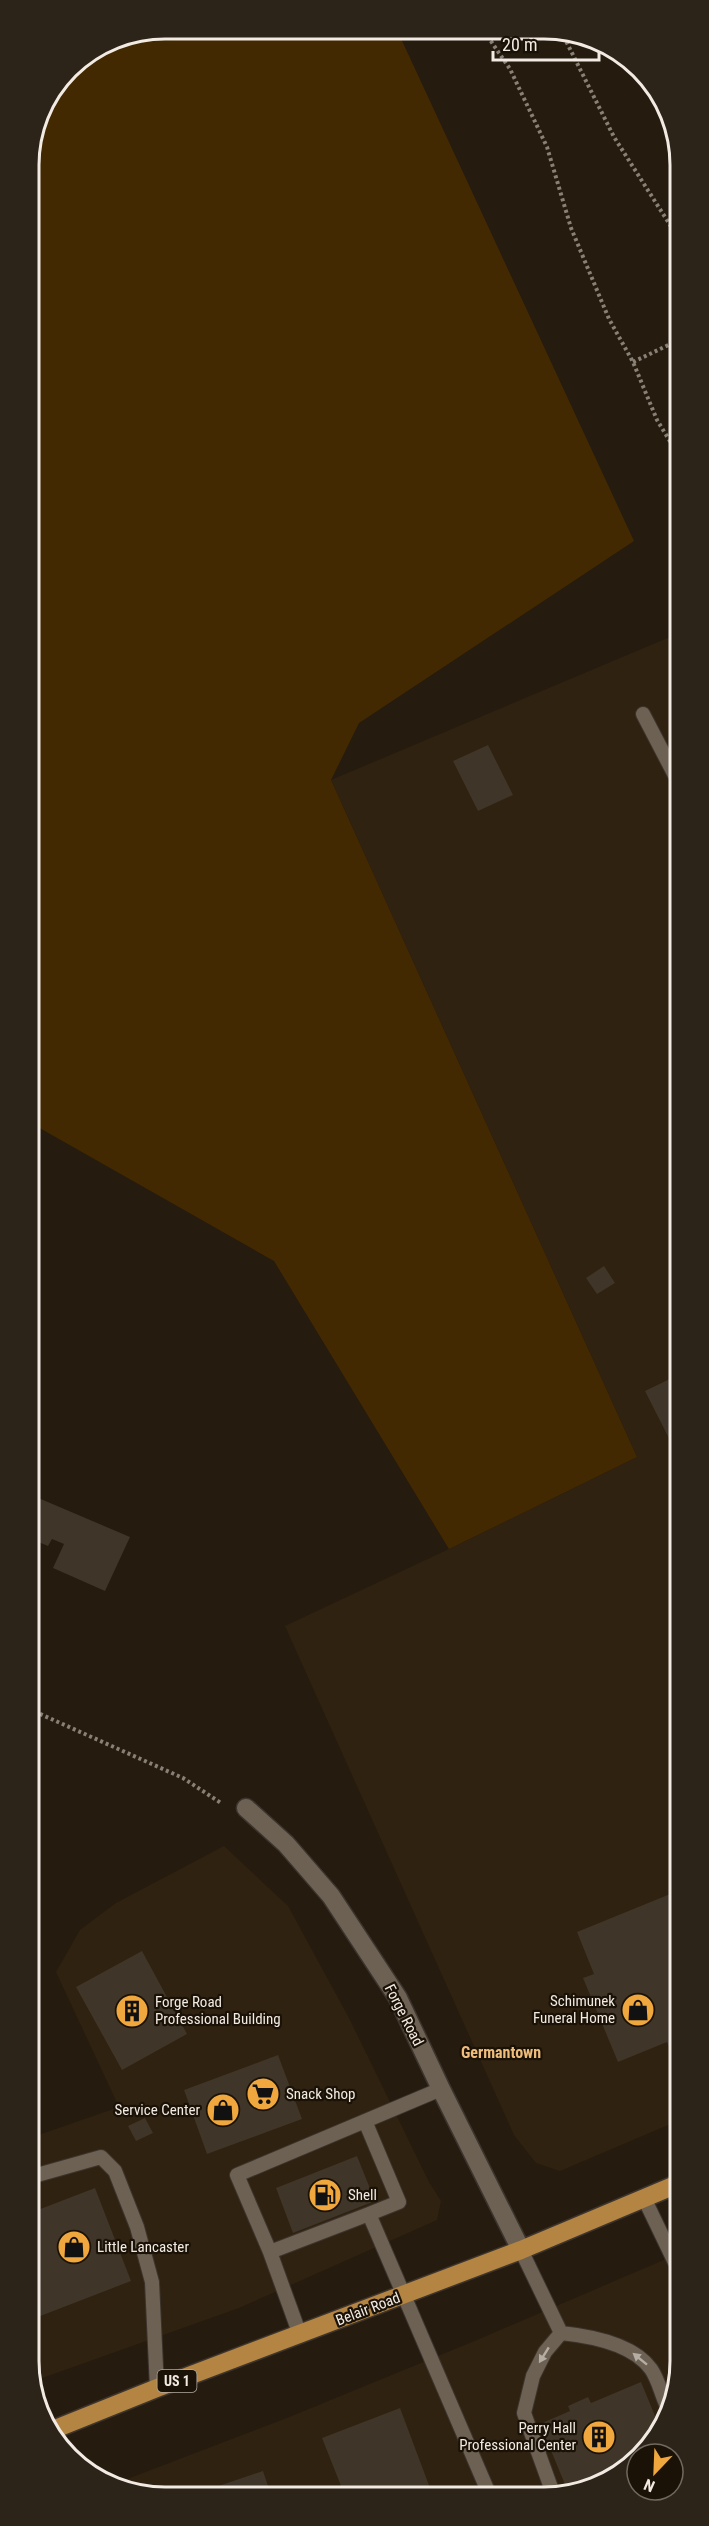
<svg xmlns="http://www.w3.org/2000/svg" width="709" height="2526" viewBox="0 0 709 2526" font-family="'Roboto Condensed',sans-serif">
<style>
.built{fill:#302210}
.green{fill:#432901}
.building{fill:#3f3528}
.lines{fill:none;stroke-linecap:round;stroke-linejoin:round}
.service-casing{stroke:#3c342d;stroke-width:16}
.minor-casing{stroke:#3c342d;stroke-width:21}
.trunk-casing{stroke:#3c342d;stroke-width:21}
.path{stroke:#898076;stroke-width:4;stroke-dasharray:3 3;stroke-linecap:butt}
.service{stroke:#6d6154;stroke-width:14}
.minor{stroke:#6d6154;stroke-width:18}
.trunk{stroke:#b48442;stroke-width:18}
.oneway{fill:#b6ada3}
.labels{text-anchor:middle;stroke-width:4.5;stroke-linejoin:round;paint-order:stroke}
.shield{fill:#1b1207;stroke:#b2aaa1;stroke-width:1.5}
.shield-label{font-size:14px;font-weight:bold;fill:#f2ebe3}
.poi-label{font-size:15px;fill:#f2ebe3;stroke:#1b1207;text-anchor:start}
.street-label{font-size:15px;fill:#f2ebe3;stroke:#1b1207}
.neighbourhood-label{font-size:16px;font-weight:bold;fill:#eebc7b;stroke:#1b1207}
.rim{fill:none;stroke:#f2ebe3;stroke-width:3}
</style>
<rect width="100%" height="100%" fill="#251b0f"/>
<!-- built -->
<path class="built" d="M670,637L679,656L680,2120L560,2171L536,2163L514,2135L285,1626L449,1549L637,1457L331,780Z
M224,1846L288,1906L349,2018L429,2182L441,2201L437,2220L239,2308L31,2382L30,2138L119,2107L56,1972L80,1930L116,1903Z
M680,2253V2369L646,2451L637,2454V2458L605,2483L562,2496L138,2495L117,2483L287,2418L477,2340Z"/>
<!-- green -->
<path class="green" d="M165,29L397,30L634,541L359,723L331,780L637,1457L449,1549L274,1261L29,1122V157L39,113L69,68L113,39Z"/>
<!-- building -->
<path class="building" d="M488,745L513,795L478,811L453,761Z
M604,1266L615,1283L597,1294L586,1278Z
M680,1374V1460L645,1391Z
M29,1494L130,1537L105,1591L53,1568L64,1544L52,1539L48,1546L29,1538Z
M680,1890V2074L667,2042L618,2062L583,1978L594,1974L577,1932Z
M142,1951L187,2034L122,2070L76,1987Z
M278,2055L302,2119L207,2154L184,2090Z
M145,2118L153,2133L136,2141L128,2126Z
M357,2156L375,2201L293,2233L276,2188Z
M95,2188L131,2281L30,2320V2213Z
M641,2382L658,2423L646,2451L637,2454V2458L605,2483L569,2494L540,2424L570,2411L568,2406L588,2397L591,2403Z
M400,2408L433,2496H345L322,2438Z
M263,2471L271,2495H192Z"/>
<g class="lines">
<!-- service casing -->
<g class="service-casing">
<path id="service" d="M643,714L680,785
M365,2121L399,2202L369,2214
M30,2177L101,2157L115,2171L137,2227L152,2282L157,2388
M644,2198L680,2273
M521,2250L561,2333
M270,2252L237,2175L441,2089
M300,2335L270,2252L369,2214L490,2496
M554,2496L524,2413L533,2376L545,2352L561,2333C590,2336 633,2344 651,2369C658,2379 661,2393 666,2404"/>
</g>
<!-- minor casing -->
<g class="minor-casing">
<path id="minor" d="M246,1808L286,1844L331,1896L398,1998L441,2089L521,2250"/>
</g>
<!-- trunk casing -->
<g class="trunk-casing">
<path id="trunk" d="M55,2429L157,2388L521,2250L680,2183"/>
</g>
<!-- path -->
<path class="path" d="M484,31L510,69L547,147L571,228L609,319L633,362L657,420L679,456
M561,31L614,137L679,239
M633,362L679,340
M29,1709L183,1778L221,1803"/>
<!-- service -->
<use href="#service" class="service"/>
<!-- minor -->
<use href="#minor" class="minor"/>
<!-- trunk -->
<use href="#trunk" class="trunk"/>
</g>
<!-- one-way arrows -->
<defs><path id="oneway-solid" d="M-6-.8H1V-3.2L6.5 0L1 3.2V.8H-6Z" transform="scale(1.5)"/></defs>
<g class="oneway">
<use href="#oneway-solid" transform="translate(544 2355) rotate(122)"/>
<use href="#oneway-solid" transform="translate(640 2359) rotate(-141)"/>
</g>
<!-- icons -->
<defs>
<g id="shop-disc" transform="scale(1.725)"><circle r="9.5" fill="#efa73e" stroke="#1b1207"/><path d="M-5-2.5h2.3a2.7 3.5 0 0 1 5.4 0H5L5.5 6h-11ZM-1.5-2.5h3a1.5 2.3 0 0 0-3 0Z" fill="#111"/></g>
<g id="building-disc" transform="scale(1.725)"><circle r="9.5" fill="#efa73e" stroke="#1b1207"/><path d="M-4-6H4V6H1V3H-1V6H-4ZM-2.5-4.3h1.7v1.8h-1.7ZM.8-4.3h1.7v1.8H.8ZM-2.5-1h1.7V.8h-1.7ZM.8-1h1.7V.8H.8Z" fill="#111"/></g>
<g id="supermarket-disc" transform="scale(1.725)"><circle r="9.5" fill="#efa73e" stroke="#1b1207"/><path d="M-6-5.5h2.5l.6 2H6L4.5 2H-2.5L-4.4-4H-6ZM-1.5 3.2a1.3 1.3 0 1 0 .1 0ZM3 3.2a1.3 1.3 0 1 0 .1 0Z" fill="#111"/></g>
<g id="fuel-disc" transform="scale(1.725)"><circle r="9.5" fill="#efa73e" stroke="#1b1207"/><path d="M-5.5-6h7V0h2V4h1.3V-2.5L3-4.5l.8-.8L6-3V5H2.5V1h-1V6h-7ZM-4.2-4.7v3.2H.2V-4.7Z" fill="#111"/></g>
</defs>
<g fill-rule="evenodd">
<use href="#shop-disc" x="638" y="2010"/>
<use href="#building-disc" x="132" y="2011"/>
<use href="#supermarket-disc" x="263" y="2094"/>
<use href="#shop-disc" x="223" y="2110"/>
<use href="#fuel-disc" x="325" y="2195"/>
<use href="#shop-disc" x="74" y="2247"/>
<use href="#building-disc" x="599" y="2437"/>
</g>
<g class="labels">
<!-- shield labels -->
<rect class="shield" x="157.5" y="2370" width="39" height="22" rx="4.5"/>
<g class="shield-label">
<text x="177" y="2386">US 1</text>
</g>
<!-- poi labels -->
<g class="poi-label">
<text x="615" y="2006" text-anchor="end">Schimunek<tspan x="615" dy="17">Funeral Home</tspan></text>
<text x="155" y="2007">Forge Road<tspan x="155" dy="17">Professional Building</tspan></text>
<text x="286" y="2099">Snack Shop</text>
<text x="200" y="2115" text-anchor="end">Service Center</text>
<text x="348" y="2200">Shell</text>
<text x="97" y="2252">Little Lancaster</text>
<text x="576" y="2433" text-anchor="end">Perry Hall<tspan x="576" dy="17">Professional Center</tspan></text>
</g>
<!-- street labels -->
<g class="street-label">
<text transform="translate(404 2015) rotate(63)" y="5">Forge Road</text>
<text transform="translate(368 2309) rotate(-21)" y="5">Belair Road</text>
</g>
<!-- neighbourhood labels -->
<g class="neighbourhood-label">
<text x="501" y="2058">Germantown</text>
</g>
</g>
<!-- crop -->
<path d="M0 0H709V2526H0ZM165 39H544A126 126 0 0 1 670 165V2361A126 126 0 0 1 544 2487H165A126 126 0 0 1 39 2361V165A126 126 0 0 1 165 39Z" fill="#2c2319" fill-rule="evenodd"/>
<path class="rim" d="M165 39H544A126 126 0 0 1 670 165V2361A126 126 0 0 1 544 2487H165A126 126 0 0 1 39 2361V165A126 126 0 0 1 165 39Z"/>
<!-- north arrow -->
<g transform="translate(655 2472) rotate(203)"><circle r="28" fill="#1b1207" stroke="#71695f" stroke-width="1.5"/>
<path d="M0-4.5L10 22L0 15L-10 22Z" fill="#efa73e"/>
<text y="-9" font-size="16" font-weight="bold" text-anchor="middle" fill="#f2ebe3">N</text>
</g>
<!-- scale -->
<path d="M493 51v9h106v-9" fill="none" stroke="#f2ebe3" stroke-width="3"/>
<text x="502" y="51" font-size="18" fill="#f2ebe3" stroke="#1b1207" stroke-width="4.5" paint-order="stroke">20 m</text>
</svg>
